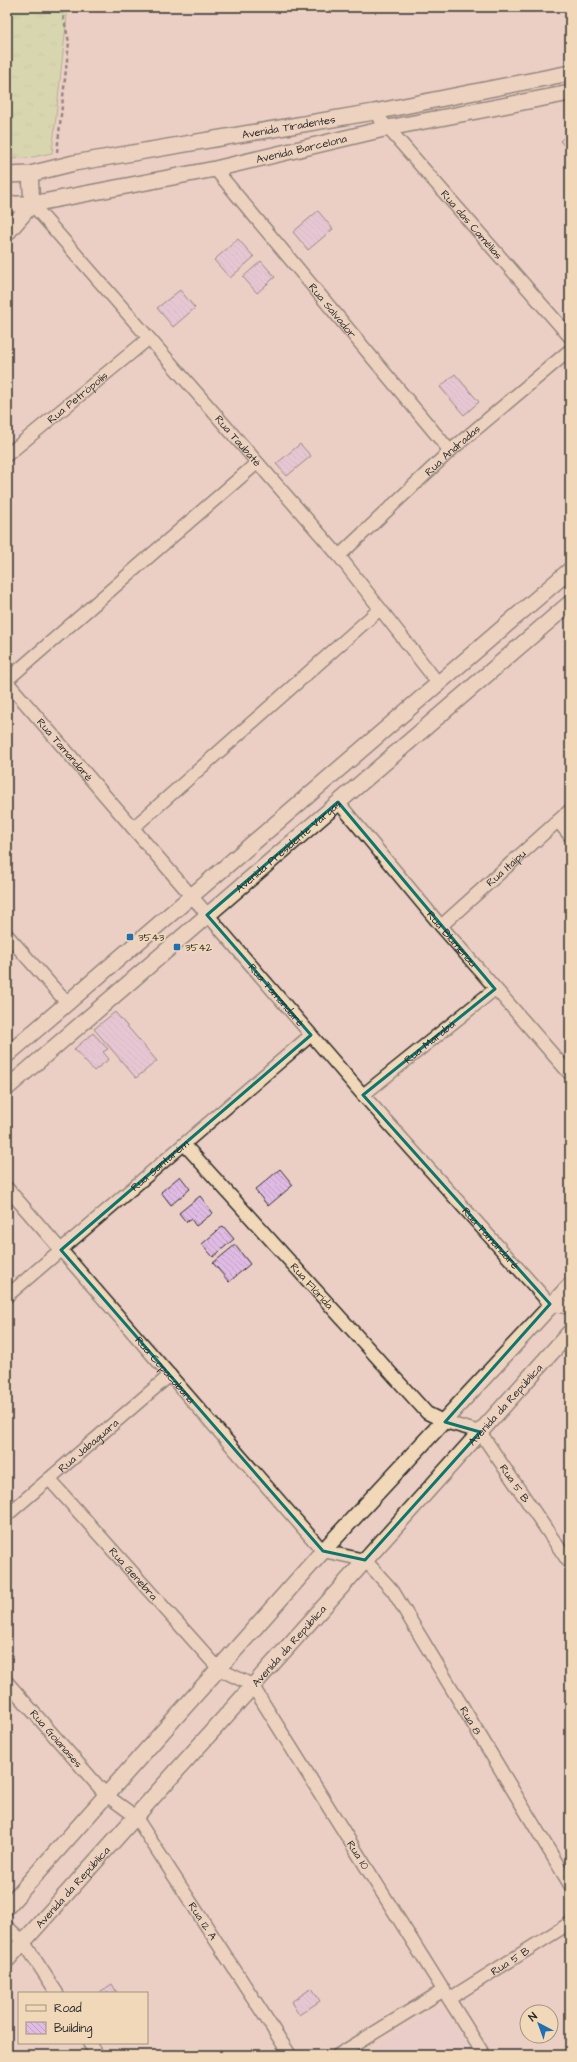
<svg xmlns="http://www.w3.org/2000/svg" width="577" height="2062" viewBox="0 0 577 2062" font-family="'Architects Daughter',sans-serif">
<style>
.built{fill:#e8c9ce}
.grass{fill:url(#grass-tufts);stroke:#768460}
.building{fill:url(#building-back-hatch);stroke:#2b2b2b}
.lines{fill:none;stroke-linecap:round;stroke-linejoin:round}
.minor-casing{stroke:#2b2b2b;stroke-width:15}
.tertiary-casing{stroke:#2b2b2b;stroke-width:18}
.path{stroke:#2b2b2b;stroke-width:2.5;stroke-dasharray:4 3;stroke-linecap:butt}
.minor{stroke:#f0d8b8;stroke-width:12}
.tertiary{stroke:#f0d8b8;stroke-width:15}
.marked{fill:none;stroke:#0f766e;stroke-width:3;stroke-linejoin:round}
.poi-dot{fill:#1f6fb2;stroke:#f0d8b8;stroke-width:1.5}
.labels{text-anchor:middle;stroke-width:3.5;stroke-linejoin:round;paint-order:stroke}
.street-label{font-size:11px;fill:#2b2b2b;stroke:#f0d8b8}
.poi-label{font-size:11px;fill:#2b2b2b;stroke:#f0d8b8;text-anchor:start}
</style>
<defs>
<pattern id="grass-tufts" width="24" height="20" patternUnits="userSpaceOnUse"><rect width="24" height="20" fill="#c2dd95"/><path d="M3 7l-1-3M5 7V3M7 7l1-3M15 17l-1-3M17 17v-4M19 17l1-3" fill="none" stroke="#a7be81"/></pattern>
<pattern id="building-back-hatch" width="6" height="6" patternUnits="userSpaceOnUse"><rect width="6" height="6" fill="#e0bbe4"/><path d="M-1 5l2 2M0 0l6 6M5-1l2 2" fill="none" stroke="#c0a1c4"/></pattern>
</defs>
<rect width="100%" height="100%" fill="#ebcfc5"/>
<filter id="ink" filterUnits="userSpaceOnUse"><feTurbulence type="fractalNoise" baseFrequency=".025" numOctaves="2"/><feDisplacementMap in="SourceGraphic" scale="8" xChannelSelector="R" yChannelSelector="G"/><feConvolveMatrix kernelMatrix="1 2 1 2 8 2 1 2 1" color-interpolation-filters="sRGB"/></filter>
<g filter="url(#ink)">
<!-- built -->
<path class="built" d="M441,2006L473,2055H362Z"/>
<!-- grass -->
<path class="grass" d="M7,7H68L52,153L28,158L7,159Z"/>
<!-- building -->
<path class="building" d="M570,132V152L560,141Z
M318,211L333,229L308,250L293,232Z
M238,239L254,257L230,278L214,260Z
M261,261L275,277L257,293L243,277Z
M180,290L195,308L173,327L157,308Z
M455,374L479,402L464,415L440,387Z
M300,444L311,456L287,476L276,464Z
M115,1012L157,1061L136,1078L94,1029Z
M93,1033L108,1049L103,1052L109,1059L94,1071L74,1049Z
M280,1169L293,1185L268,1206L255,1190Z
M180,1176L190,1189L171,1205L161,1192Z
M200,1196L213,1213L196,1226L191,1219L186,1222L179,1213Z
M223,1226L234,1239L213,1257L202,1244Z
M235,1245L250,1264L229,1282L213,1263Z
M112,1984L117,1993H98Z
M312,1988L320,2001L299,2015L291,2002Z"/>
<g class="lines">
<!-- minor casing -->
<g class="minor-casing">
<g id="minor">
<path id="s1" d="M374,112L570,337"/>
<path id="s2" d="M215,169L450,451"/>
<path id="s3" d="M32,204L339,556L438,683"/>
<path id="s4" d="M7,455L148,339"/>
<path id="s5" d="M339,556L450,451L570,350"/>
<path d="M7,680L257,463"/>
<path id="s6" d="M7,682L363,1095L550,1304L570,1308"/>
<path id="s7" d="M338,802L441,926L570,1074"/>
<path d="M558,821L570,836"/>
<path d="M133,828L380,609"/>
<path id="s8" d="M441,926L570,810"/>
<path d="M7,935L67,1003"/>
<path id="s9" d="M363,1095L495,989"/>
<path id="s10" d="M184,1144L427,1413L445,1422L480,1432L570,1564"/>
<path id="s11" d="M7,1188L323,1551L365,1560L393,1591L570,1885"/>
<path id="s12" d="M7,1296L311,1035"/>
<path id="s13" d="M49,1479L219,1669L252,1685L484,2055"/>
<path id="s14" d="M7,1515L170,1375"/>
<path id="s15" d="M7,1682L106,1795L135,1816L290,2055"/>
<path d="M7,1927L23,1941L57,1993"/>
<path id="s16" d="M449,1999L570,1923"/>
<path d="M89,2043L97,2055"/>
<path d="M338,2055L444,1990"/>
</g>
</g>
<!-- tertiary casing -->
<g class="tertiary-casing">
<g id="tertiary">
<path id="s17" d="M7,175L30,174L74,163L374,112L570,73"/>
<path id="s18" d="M7,204H32L215,169L388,128L570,93"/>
<path d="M7,233L32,204L30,174"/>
<path d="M7,1055L570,570"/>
<path id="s19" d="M7,1088L570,603"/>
<path d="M7,1907L323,1551L570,1285"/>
<path id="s20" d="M7,1960L570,1332"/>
</g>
</g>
<!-- path -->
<path class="path" d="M57,152L69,42L61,7"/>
<!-- minor -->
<use href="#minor" class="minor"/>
<!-- tertiary -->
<use href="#tertiary" class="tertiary"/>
</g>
</g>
<!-- marked area -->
<path d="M0 0H577V2062H0ZM338,802L495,989L363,1095L550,1304L445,1422L480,1432L365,1560L323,1551L61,1250L311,1035L207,915Z" fill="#ebcfc5" fill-opacity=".55" fill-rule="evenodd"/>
<path class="marked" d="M338,802L495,989L363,1095L550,1304L445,1422L480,1432L365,1560L323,1551L61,1250L311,1035L207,915Z"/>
<!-- markers -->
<g class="poi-dot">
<rect x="126" y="933" width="8" height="8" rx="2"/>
<rect x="173" y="943" width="8" height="8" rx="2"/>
</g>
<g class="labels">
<!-- street labels -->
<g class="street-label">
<text dy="4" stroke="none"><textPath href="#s17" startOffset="286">Avenida Tiradentes</textPath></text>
<text dy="4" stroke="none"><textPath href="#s18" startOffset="300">Avenida Barcelona</textPath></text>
<text dy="4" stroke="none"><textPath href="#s1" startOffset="149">Rua das Camélias</textPath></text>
<text dy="4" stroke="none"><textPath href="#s2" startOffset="184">Rua Salvador</textPath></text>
<text dy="4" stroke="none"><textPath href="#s4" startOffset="91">Rua Petrópolis</textPath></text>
<text dy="4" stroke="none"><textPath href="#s3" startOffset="314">Rua Taubaté</textPath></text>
<text dy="4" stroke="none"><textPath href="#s5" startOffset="155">Rua Andradas</textPath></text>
<text dy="4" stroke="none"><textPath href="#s6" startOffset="89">Rua Tamandaré</textPath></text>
<text dy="4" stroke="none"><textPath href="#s19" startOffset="371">Avenida Presidente Vargas</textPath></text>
<text dy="4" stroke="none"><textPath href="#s8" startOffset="87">Rua Itaipu</textPath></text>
<text dy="4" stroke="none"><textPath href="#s7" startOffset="178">Rua Blumenau</textPath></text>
<text dy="4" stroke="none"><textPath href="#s6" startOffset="413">Rua Tamandaré</textPath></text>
<text dy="4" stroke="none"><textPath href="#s9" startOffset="85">Rua Marabá</textPath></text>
<text dy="4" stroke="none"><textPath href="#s12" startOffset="201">Rua Santarém</textPath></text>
<text dy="4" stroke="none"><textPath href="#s6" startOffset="737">Rua Tamandaré</textPath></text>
<text dy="4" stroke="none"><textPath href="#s10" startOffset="191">Rua Flórida</textPath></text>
<text dy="4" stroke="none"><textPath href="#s11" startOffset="241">Rua Copacabana</textPath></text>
<text dy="4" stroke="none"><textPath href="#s20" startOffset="746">Avenida da República</textPath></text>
<text dy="4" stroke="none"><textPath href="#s14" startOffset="107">Rua Jabaguara</textPath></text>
<text dy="4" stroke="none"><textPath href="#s10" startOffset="481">Rua 5 B</textPath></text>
<text dy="4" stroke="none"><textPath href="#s13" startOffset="127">Rua Genebra</textPath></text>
<text dy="4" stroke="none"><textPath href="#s20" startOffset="422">Avenida da República</textPath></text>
<text dy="4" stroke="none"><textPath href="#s11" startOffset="717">Rua 8</textPath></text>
<text dy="4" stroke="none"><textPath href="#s15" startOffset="75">Rua Goianases</textPath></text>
<text dy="4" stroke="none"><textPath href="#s13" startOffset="492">Rua 10</textPath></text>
<text dy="4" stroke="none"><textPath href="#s20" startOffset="98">Avenida da República</textPath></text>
<text dy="4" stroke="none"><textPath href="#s15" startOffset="311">Rua 12 A</textPath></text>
<text dy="4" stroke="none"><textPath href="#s16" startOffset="72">Rua 5 B</textPath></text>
</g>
<!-- poi labels -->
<g class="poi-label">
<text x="138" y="941">3543</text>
<text x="185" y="951">3542</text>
</g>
</g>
<!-- margin -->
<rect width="577" height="2062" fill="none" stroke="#f0d8b8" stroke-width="24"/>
<rect x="12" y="12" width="553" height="2038" fill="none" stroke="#2b2b2b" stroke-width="1.5" filter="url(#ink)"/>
<!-- legend -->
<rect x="18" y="1992" width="130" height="52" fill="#f0d8b8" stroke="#a19380"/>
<rect x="26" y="2005" width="20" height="6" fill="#f0d8b8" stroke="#a19380"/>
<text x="54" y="2012" font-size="12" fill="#2b2b2b">Road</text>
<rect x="26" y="2022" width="20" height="12" fill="url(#building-back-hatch)" stroke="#a19380"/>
<text x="54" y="2032" font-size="12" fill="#2b2b2b">Building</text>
<!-- north arrow -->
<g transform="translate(539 2024) rotate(319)"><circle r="19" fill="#f0d8b8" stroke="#a19380"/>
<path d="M0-3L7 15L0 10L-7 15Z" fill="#1f6fb2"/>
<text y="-6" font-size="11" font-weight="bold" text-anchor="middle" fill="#2b2b2b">N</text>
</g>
</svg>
